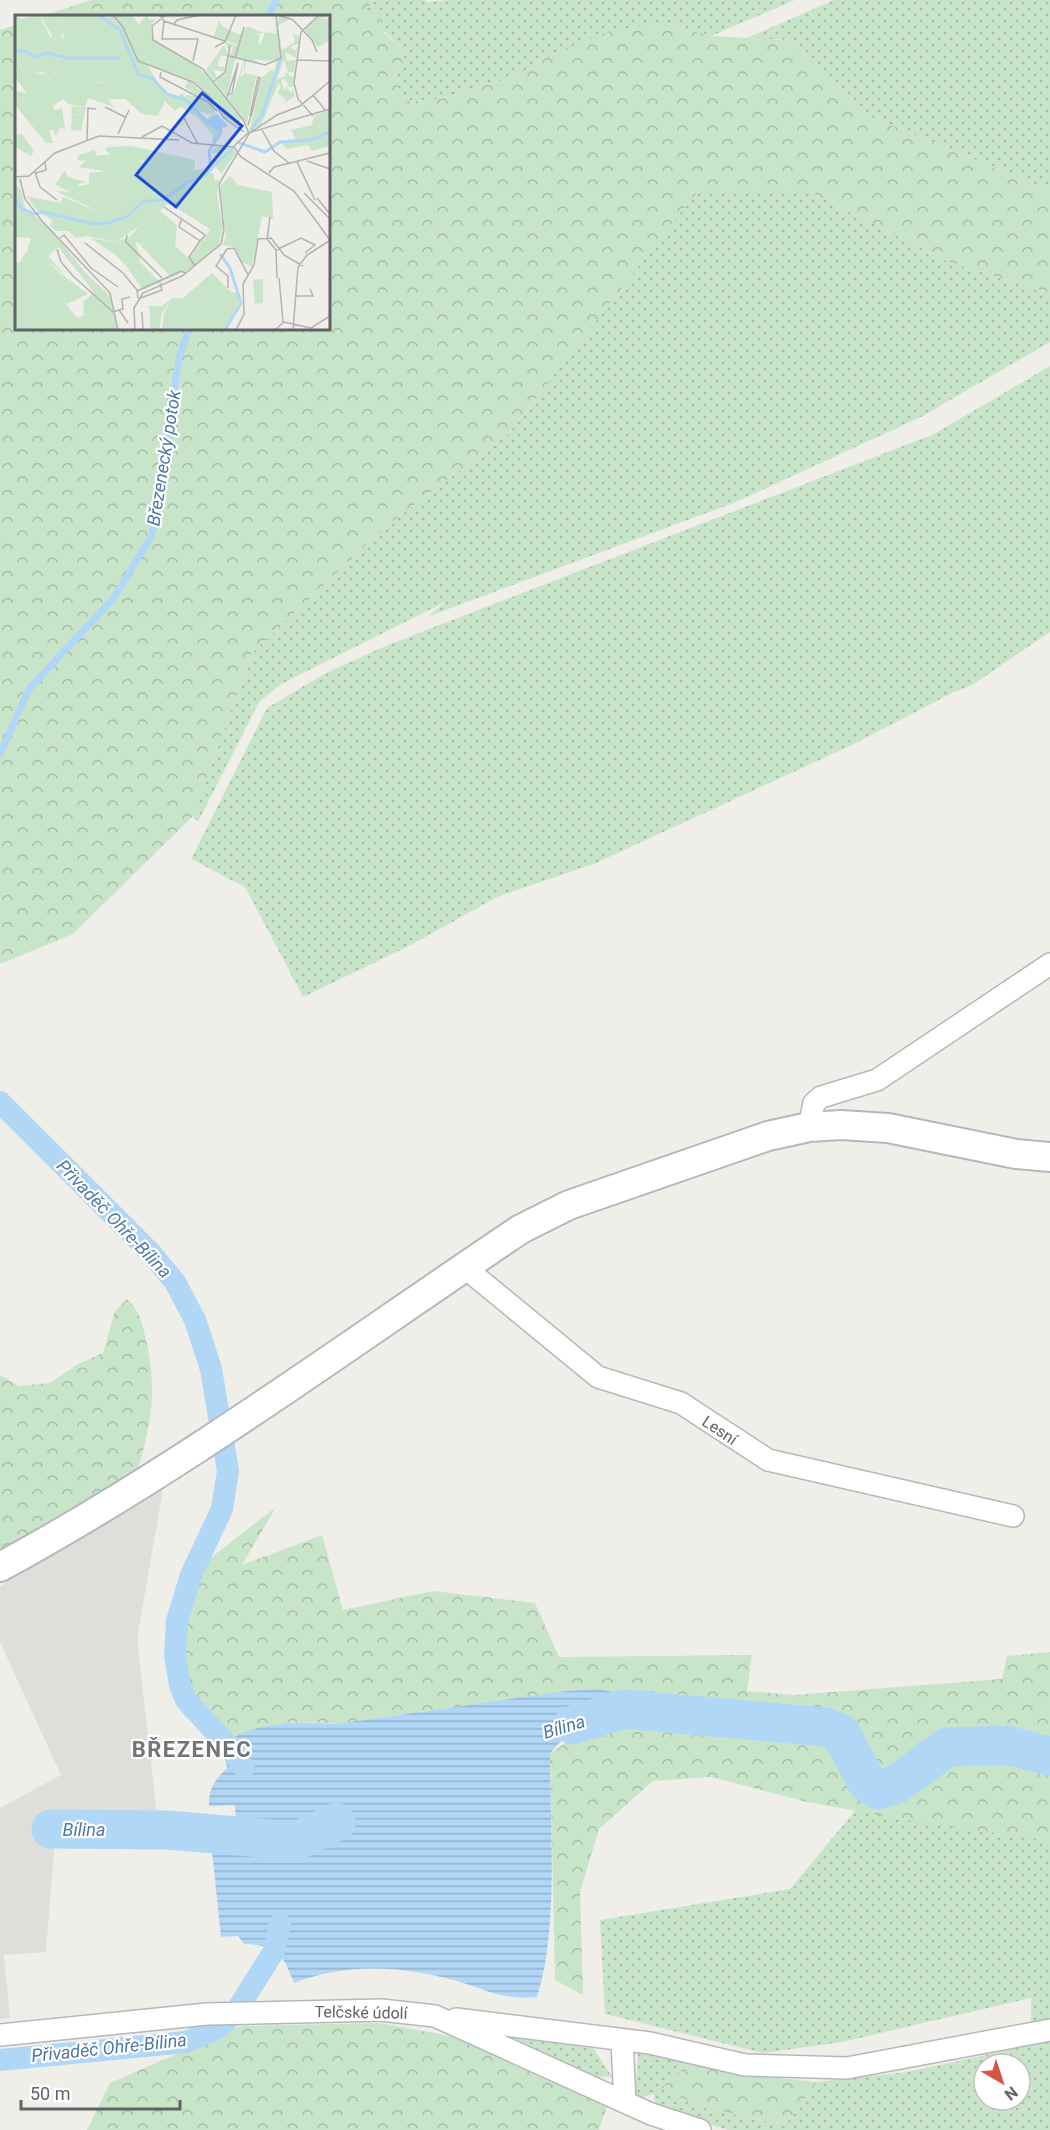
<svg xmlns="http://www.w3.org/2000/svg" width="1050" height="2130" viewBox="0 0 1050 2130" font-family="Roboto,sans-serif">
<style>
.industrial{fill:#dfdeda}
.grass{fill:url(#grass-dots);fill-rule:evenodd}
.forest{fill:url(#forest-crowns)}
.water{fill:url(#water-rules)}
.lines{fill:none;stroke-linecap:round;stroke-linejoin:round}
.stream{stroke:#b1d7f7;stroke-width:7}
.canal{stroke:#b1d7f7;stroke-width:22}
.river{stroke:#b1d7f7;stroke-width:39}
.street-casing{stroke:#b5b8bb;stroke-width:24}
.secondary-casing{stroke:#b4b7bb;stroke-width:32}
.street{stroke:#fff;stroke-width:21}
.secondary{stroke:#fff;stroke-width:28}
.labels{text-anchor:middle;stroke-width:4.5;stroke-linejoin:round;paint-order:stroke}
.street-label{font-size:16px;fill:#606367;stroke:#fff}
.water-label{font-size:18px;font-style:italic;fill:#4e78a8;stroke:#fff}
.district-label{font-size:22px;font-weight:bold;letter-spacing:1.5px;fill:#717579;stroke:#fff}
.inset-river{fill:none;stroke:#b1d7f7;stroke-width:3}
.inset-road{fill:none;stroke:#b2b2b1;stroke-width:1.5}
.view{fill:#1d4ed8;fill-opacity:0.15;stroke:#1d4ed8;stroke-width:3}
.inset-edge{fill:none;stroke:#606367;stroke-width:3}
</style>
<defs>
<pattern id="grass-dots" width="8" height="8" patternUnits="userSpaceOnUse" patternTransform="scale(1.5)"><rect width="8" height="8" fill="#c8e5c9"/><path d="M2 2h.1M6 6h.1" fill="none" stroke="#a6bda7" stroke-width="1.8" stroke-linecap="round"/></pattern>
<pattern id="forest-crowns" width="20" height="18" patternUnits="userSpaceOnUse" patternTransform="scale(1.5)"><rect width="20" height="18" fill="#c8e5c9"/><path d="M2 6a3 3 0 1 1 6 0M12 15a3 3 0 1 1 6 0" fill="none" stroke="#a6bda7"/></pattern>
<pattern id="water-rules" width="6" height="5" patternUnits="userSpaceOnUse" patternTransform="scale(1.5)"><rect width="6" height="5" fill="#b1d7f7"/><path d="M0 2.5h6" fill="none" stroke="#93b2cc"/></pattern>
</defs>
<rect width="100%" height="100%" fill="#f0eee9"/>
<!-- industrial -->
<path class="industrial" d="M149,1488L163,1489L137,1639L157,1816L51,1821V1829L55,1839L46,1952L4,1955L10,2018L0,2019V1808L61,1775L0,1642V1587L16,1574L47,1557Z"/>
<!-- grass -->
<path class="grass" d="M373,0H424L429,2L447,0H795L711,36L663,23L557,52L514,77L439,99L405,101L394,79L403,63L402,48L363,12Z
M834,0H1050V190L873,118L788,40L747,38Z
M697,191L810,192L949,262L1050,293V342L921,417L736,502L427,617L447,601L281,684L259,702L198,822L193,816L252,653L386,526L507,435Z
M1050,366V632L972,685L952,693L852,745L596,863L497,897L411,945L303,997L245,887L191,859L267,708L324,674L390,644L934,434Z
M1050,1776V2028L1031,2032V1998L842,2042L763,2053L605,2014L600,1920L790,1889L860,1805Z
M491,2032L594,2049L612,2077H592Z
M1050,2041V2130H729L656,2109L654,2094L635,2099L638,2052L657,2053L692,2061L661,2088L700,2107L785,2125L817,2082L907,2072ZM984,2064H1020V2100H984Z"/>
<!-- forest -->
<path class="forest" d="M92,0H373L364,12L379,14L383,32L402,48L403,63L394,79L405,101L439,99L514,77L557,52L613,30L663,23L711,36L788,40L873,118L1050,190V293L949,262L810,192H697L507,435L386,526L252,653L193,816L73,934L0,964V30L16,25V328H328V16H41Z
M127,1299C140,1311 142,1323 146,1340C158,1391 151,1428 135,1478L0,1557V1375L19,1386L50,1383L78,1364L103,1353L115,1311Z
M276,1507L242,1565L322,1535L343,1610L433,1591L535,1603L559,1657L752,1655L747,1691L794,1695L1002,1679L1007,1656L1050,1652V1841L906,1820L807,1802L711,1777L653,1781L599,1829L580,1892L583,1995L555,1980L550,1754L577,1734L598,1689L566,1691L336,1724C294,1719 268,1725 229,1740L203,1715L190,1699L185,1685L180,1647L182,1618L199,1567Z
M381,2023L460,2038L607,2106L599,2130H87L110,2083L241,2026Z
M692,2061L756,2076L817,2082L785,2125L700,2107L661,2088Z"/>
<!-- water -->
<path class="water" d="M598,1689L618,1693L623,1709L620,1726C615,1729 608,1734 602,1735C575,1742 575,1722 550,1754C550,1826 559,1930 537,1997C503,2000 489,1991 457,1981C403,1966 347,1962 294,1983C283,1954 277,1945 244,1944L238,1936L221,1937L212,1851H285L286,1833L209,1823L210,1821L236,1819L235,1805L209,1806C208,1789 215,1780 227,1768L223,1746C248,1721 304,1721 336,1724L566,1691Z"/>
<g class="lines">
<!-- stream -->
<path class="stream" d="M269,16L276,0
M0,754L29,689L113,599L152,535L179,358L189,328"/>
<!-- canal -->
<path class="canal" d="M0,1102L150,1252L175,1282L195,1320L211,1369L228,1471L222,1509L191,1575L177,1621L175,1656L180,1685L186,1700L229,1747L244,1768
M0,2060L186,2042L218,2028L235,2013L274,1951L280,1923"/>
<!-- river -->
<path class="river" d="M573,1725L623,1709L825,1727L841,1733L866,1781L878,1790L897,1784L947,1747L1006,1745L1050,1756
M51,1829L167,1830L297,1841L336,1822"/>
<!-- street casing -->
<g class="street-casing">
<path id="street" d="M809,1127L814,1103L821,1097L877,1080L1050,964
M464,1267L598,1377L681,1403L768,1460L1013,1516
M456,2019L650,2043L745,2065L847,2068L1050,2030
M0,2035L207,2014L381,2010L435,2016L651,2114L700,2130
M622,2041L625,2102"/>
</g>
<!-- secondary casing -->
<g class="secondary-casing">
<path id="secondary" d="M0,1567C182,1468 349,1344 521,1229L569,1205L768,1136L809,1127L841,1125L888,1128L1016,1154L1050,1157"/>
</g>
<!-- street -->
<use href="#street" class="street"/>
<!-- secondary -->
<use href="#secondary" class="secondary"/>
</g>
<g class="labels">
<!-- street labels -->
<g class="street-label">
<text transform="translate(720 1430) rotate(34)" y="6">Lesní</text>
<text transform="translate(361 2012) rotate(1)" y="6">Telčské údolí</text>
</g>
<!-- water labels -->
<g class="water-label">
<text transform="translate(164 458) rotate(-81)" y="6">Březenecký potok</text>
<text transform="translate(114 1219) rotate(46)" y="6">Přivaděč Ohře-Bílina</text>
<text transform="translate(564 1727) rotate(-17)" y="6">Bílina</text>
<text x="84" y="1836">Bílina</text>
<text transform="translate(109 2048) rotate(-6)" y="6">Přivaděč Ohře-Bílina</text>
</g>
<!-- district labels -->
<g class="district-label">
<text x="192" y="1757">BŘEZENEC</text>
</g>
</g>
<!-- overview -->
<g transform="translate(15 15)">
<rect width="315" height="315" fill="#f0eee9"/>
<path d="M0,0L6,4L24,0L43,38L25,32L12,34L8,19L0,20ZM26,0H40L43,4L49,15L46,20L50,26L63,27L71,36L46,38L34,9L44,6L30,5ZM314,0L306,4H315V25L303,32L289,14L306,0ZM264,1L274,4L263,11L267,35L280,27L278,18L284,21V29L276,31L279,36L283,31L281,43L270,37L272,46L281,45L279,57H273L269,44L262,64L271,61L270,57L277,62L279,60L278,72H271L274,70L269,63L266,66L269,75L272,73L276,78L278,74L280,81L268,89L271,85L263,78L266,70L263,69L246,110L235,115L246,63L257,54L259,58L262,45L237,44L243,47H231L229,58V47L225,62L230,58L241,61L232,108L213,84L219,77L229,45L220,43L212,82L200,67L210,58L216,38L218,31L212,33L211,28L210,33L211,27L223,31L224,26L241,19L245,20L243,28L246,29L250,17L261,19L260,4L267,45L244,106L268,44L262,12ZM209,30L213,41H206L202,51L209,52V56L198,55L202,62L199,65L191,55ZM0,31L45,41L43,46L15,40L32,46L33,52L26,53L38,60L46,56L73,61L72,66L101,57L102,60L78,70L101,63L105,67L70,81L17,82L3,62L0,43L13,64L29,67L32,73L35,63L28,57L20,58L19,65L14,62L1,39L13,40L0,37ZM173,64L201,91L195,90L200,96L198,100L184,96L171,84V80L183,81L170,72ZM0,80L14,94L6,83L17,85L33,115L19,85H34L40,95L47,93L50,114L45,112L41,121L38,115H34L38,128H31L0,90ZM315,95V114L307,117L299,101ZM116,131L180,145V153L172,159L140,163L128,146L141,147L121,145L126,146L133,168L149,176L146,181L136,177L131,180L126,172L92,159L90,163L127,179L120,181L91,169L93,173H88L86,178L110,187L100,198L101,205L41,176L55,177L40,170L50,155L53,162L71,167L64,169L61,172L74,169V158L91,156L64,152L71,146L62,145L64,140L80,135L81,141L96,139L90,135L92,132ZM148,202L126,230L121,227L125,245L114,254L101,240L75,223L101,227L115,222L124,211ZM13,231L23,235L40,254L73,279L52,289L5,247L9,240L27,254L12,241Z" fill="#c8e5c9"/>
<path d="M24,0L30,5L43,4L40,0H116L124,9L132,0L134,5L140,4L136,12L138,26L176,46L191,59L226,104L224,108L209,103L204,91L177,65L132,50L150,79L161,83L167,78L191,104L201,98L193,108L206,118L204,125L197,126L198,120L183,103L166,92L160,96L150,86L143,101L127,99L110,84H93L99,92L73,83L70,92L53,89L48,84L37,92L34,85H20L32,112L17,85L6,83L19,102L0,80V76L12,78L0,63V56L10,65L17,81H34L29,67L16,68L0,43V37L45,45L44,41L0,31V20L9,19L12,33L25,32L43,38L34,26L37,20ZM45,7L50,27H63V33L71,36L46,38L34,9ZM2,39L15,40L19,46H32L33,52L26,53L37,59L41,70L38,59L46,56L72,61V66L103,57L78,69L101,63L105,67L80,75L72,72L70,81L34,80V60L20,58L18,65ZM204,5L207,11L225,20L233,11L248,18L241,19L238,28L224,25L223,30L199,21ZM7,119L19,136L16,141L0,132V120ZM202,131L218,133L221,138L206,159L198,148L204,142L202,138H196ZM126,145L140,163L187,154L199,159V165H204L202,181L208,212L204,230L173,255L128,275L111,251L114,254L124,246L143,265L156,262L126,231L147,202L124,211L101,227L72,221L60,223L54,216H41L35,211L37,205L23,196L11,181L45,188L48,182L89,199L76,186L70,187L66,182L69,176L87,187L86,191L99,200L110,187L87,178L88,173H93L91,169L120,181L127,179L90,163L92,159L126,172L131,180L136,177L147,181L148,176L132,166ZM153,188L195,214L177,240L172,242L160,231L162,210L145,196ZM215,161L223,170L257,177L258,204L247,201L237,252L227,247L219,232L208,230L211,220L205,171ZM0,170L6,174L10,193L35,213L69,256L96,282L102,315H0V247L4,248L11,237L39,262H49L60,271L51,273L9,241L5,246L38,272L62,303L69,300L68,287L79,277L43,232L33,241L50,260L13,231L16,223L0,222ZM197,258L216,277L222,278L224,287L209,315H147L149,298L155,287L147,298L144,315H135V294L132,291H147L157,283H168Z" fill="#c8e5c9" fill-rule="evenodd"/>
<path d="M299,101L307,117L315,114V131L297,136L293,130L272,134L264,126L281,124L276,115L297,110Z" fill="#c8e5c9"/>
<path d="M252,21L259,24L260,32L257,45L250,46L242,44ZM57,91L71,92L66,116L56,115L57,100H63L56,99ZM248,264V288L240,289L238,265Z" fill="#c8e5c9"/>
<path d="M202,99L213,111L207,113V118L190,108Z" fill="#b1d7f7"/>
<path class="inset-river" d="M83,0L105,15L123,59L137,63L152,79L171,85L193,108M0,36H11L20,42L32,38L53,43H104M235,116L247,100L267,40M222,127L250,137L265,127L296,125L315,117M196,156L194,136L206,117M0,183L7,194L19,199L29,197L79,209L93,208L113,201L129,186L149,185L172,167L186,163L219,132M205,239L215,253L226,288L210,315"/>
<path class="inset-road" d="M98,0L108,12L123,46L178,67L197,84L209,103L229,117M145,0L149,6L147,24H183L178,46M263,0L278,5L297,25L302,37M149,6L210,26M158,10L162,5L185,0M200,32L210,27L221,0M214,41L250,50L266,43L261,0M220,43L229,12M282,45L315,46M146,57L145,62L193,87L202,96M198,67L210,57L215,31M298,80L311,96M212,83L223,48L217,78L214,80M90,92L110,102M298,101L283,84L279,68L286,17L304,0M169,103L183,129M233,110L237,98L245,63L243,62L235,101M247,115L259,136L274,148M236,117L262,100L285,91L315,66M103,119L114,95M127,122L147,111L177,128L219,132L226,142L279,176L315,225M72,127L73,93L81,94M219,131L233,118L315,94M292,146L315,154M282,147L300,185M20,157L25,172L42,185M21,158L31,155L30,147M254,158L259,152L315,138M0,162L14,161L40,138L84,121L164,125M5,164L10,184L27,206L95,278L103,315M289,178L315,204M302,183L315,199M149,192L190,220L185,226M255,202L252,224L261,235M167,203L164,212L185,226L174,242L180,251M112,220L111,227L147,263M45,223L49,220L76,253L103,272M70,228L108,258L122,275L123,283M42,234L46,247L58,261L98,297L104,295M212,234L201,251L213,261V273M212,234L219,233L233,260M262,263L261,235L286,223L300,230L290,238M264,263L268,307M122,276L166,256L171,258M281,281H298L295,274M123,284L147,275L145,268M127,297L128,315M113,308L104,295L108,294L107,284L115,282M120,315L119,293L128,278L167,261L206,229L209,215L204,169L234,119L229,106L188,54L138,25L137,11L151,0M221,315L229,299L228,269L239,250L243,224L256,223L269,240L288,251M260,315L269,307L296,313L315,301M278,315L283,252L292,240L314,226"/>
<path class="view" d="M187,78L227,111L161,192L121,160Z"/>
<rect width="315" height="315" class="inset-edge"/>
</g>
<!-- north arrow -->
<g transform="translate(1002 2082) rotate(141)"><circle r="28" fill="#ffffff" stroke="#bfc1c2" stroke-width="1.5"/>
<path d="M0-4.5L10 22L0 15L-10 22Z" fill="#d95445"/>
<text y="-9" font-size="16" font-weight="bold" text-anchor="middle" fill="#606367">N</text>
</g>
<!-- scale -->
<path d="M21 2100v9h159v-9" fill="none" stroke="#606367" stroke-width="3"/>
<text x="30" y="2100" font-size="18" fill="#606367" stroke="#ffffff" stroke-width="4.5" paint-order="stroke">50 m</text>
</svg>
